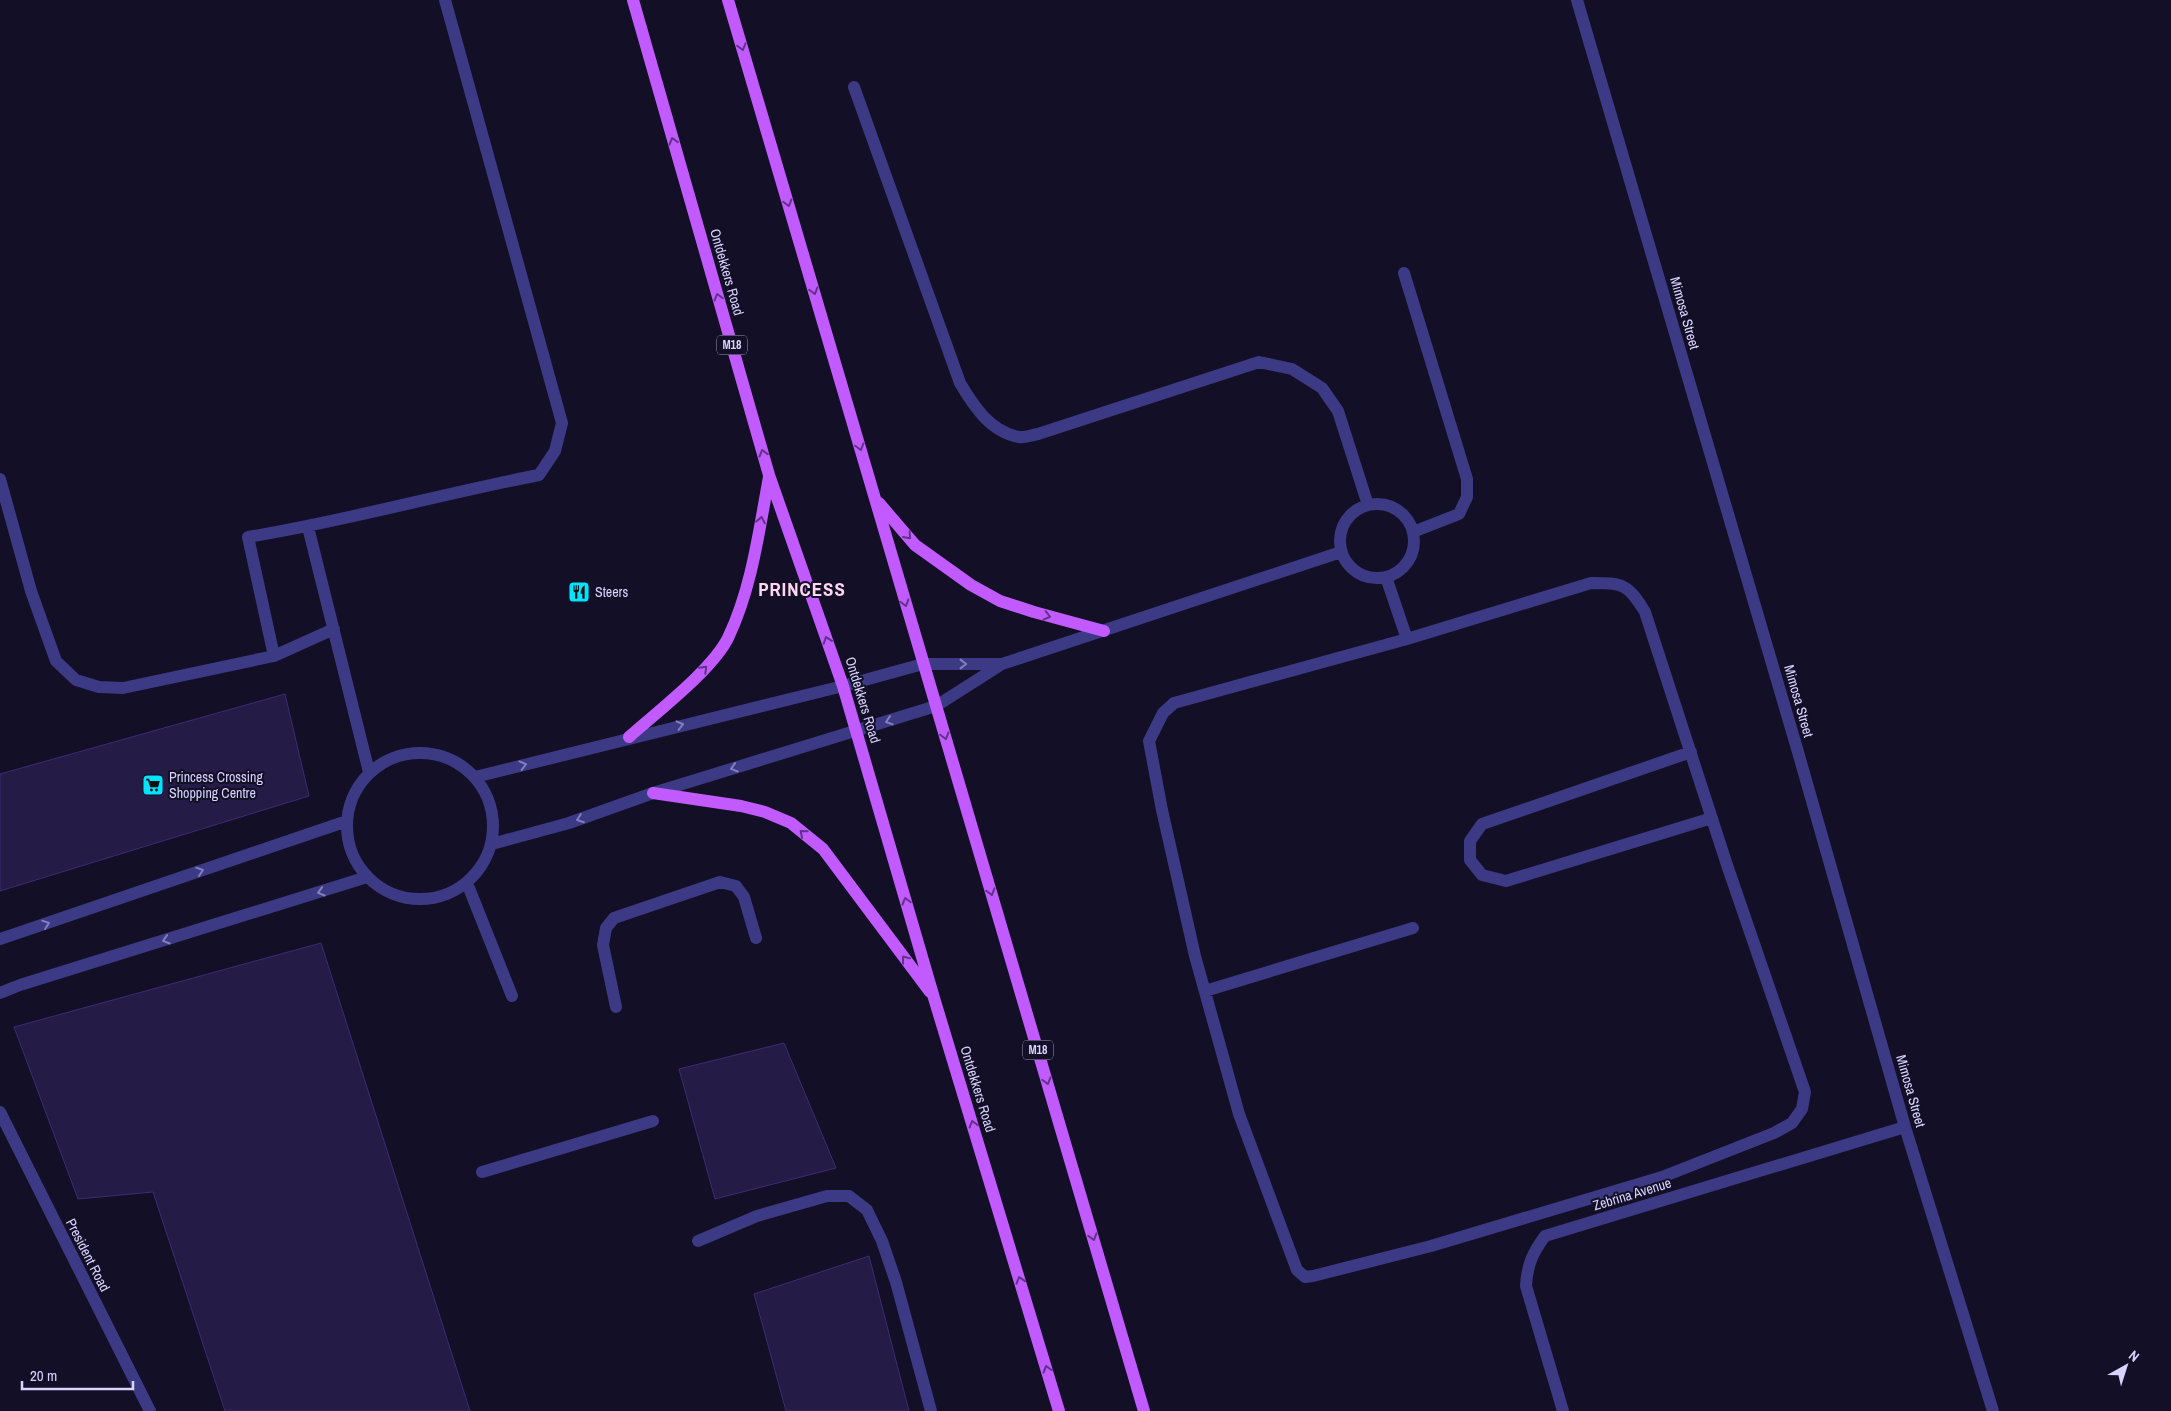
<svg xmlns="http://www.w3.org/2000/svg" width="2171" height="1411" viewBox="0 0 2171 1411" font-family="'Archivo Narrow',sans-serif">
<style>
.building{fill:#241b47;stroke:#3b2d73}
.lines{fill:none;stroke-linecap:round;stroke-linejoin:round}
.service{stroke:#3d3a85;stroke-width:12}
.minor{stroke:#3d3a85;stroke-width:12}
.primary{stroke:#c25bff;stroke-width:12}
.oneway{stroke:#623188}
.oneway2{stroke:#837fbc}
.labels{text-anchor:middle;stroke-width:4;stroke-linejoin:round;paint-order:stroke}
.shield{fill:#130f26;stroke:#9e99be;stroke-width:1}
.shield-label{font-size:12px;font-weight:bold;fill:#d9d4ff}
.street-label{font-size:14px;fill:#d9d4ff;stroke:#130f26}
.poi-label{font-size:14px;fill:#d9d4ff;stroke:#130f26;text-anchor:start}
.district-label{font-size:19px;font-weight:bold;letter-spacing:1px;fill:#ffd6f0;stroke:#130f26}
</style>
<rect width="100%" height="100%" fill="#130f26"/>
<!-- building -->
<path class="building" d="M285,694L309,796L0,891V774Z
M321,943L470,1411H225L153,1192L78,1199L14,1027Z
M784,1043L836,1168L715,1199L679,1069Z
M869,1256L909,1411H786L754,1294Z"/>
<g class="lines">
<!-- service -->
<path class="service" d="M854,87L960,383C973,405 990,432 1019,437C1024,438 1032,435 1038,434L1259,362L1292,369L1322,388L1338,411L1368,505
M1404,273L1467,479V497L1459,514L1413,532
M0,479L31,591L56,661L76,680L99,687L123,688L274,656L248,537C346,521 441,494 539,475L555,451L562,423L445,0
M1340 541a37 37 0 1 1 74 0a37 37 0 1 1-74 0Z
M308,527L369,772
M1386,577L1407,639
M1591,583C1623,583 1628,584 1645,612L1727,865L1805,1092L1802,1109L1792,1123L1774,1133L1662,1177L1431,1246L1313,1276L1305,1277L1297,1270L1239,1114L1195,956L1162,810L1149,741L1163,713L1174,703L1407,639Z
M274,656L334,629
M1691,752L1482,824L1470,841V860L1482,875L1506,881L1712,818
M347 826a73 73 0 1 1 146 0a73 73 0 1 1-146 0Z
M475,777L843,686L923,664H1001
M492,844L569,823L653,793L936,706L1002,664L1341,552
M467,883L512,996
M0,939L347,821
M1205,991L1413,928
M0,993L20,985L367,877
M616,1007L603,945L606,928L614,918L720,882L736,886L744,897L756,938
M482,1172L653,1121
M698,1241L757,1216L827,1196H849L867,1210L882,1241L896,1282L931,1411"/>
<!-- minor -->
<path class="minor" d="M1577,0L1798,752L1905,1127L1993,1411
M0,1112L150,1411
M1563,1411L1526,1286C1527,1265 1533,1252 1545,1236L1905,1127"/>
<!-- primary -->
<path class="primary" d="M633,0L769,475L843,686L934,998L1059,1411
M728,0L1144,1411
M879,503L915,545L971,585L1000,601L1034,612L1104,631
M629,737C657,712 712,670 728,638C752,588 759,530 769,477
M653,793L741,806L765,812L791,823L823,849L930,992"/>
</g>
<!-- one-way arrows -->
<defs><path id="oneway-chevron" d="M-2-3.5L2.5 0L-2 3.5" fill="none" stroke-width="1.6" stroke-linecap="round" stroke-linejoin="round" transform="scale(1.25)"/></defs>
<g class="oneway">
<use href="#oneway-chevron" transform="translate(742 47) rotate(74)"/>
<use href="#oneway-chevron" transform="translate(673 141) rotate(-106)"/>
<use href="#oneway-chevron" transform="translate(788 203) rotate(74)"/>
<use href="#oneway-chevron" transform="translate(814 291) rotate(74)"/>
<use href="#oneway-chevron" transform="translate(718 297) rotate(-106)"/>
<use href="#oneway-chevron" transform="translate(860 447) rotate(74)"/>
<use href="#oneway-chevron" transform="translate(763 453) rotate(-106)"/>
<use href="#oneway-chevron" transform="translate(761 520) rotate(-79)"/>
<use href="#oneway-chevron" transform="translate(908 536) rotate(48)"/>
<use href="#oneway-chevron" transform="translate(905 603) rotate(74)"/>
<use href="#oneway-chevron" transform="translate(1047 616) rotate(14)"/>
<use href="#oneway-chevron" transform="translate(827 640) rotate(-109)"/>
<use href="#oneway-chevron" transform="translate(704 669) rotate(-45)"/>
<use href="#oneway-chevron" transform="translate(945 736) rotate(74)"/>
<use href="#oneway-chevron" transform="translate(803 833) rotate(-140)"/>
<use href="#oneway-chevron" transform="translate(991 892) rotate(74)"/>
<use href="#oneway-chevron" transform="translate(906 901) rotate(-106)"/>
<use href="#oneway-chevron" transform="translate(905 959) rotate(-127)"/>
<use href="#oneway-chevron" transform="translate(1047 1081) rotate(74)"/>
<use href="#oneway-chevron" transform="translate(973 1124) rotate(-107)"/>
<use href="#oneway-chevron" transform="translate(1093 1237) rotate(74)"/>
<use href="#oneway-chevron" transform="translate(1020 1280) rotate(-107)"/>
<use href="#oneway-chevron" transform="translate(1047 1369) rotate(-106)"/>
</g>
<g class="oneway2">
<use href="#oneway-chevron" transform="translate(963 664)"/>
<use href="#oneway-chevron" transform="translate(889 721) rotate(162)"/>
<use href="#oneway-chevron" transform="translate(680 725) rotate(-14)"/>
<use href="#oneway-chevron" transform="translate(523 765) rotate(-14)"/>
<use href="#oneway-chevron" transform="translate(734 768) rotate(163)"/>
<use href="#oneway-chevron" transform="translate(580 819) rotate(160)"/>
<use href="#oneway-chevron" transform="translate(200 871) rotate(-19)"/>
<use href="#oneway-chevron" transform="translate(321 892) rotate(163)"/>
<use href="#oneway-chevron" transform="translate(46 924) rotate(-19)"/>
<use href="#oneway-chevron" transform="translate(166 940) rotate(163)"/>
</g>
<!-- icons -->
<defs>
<g id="restaurant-square" transform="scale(1.125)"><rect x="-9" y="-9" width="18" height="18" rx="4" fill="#00e5ff" stroke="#130f26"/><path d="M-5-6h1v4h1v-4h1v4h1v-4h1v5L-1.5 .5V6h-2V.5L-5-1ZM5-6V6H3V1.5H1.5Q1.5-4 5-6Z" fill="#111"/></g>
<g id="supermarket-square" transform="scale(1.125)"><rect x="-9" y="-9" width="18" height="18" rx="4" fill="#00e5ff" stroke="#130f26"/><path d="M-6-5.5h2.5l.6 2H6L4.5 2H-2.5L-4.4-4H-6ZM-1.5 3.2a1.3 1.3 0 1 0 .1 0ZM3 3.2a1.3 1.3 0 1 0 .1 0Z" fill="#111"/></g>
</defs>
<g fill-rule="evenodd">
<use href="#restaurant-square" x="579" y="592"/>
<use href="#supermarket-square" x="153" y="785"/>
</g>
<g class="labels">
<!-- shield labels -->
<g class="shield">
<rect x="717" y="335.5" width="30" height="19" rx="4"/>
<rect x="1023" y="1040.5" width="30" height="19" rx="4"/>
</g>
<g class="shield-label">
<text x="732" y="349">M18</text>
<text x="1038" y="1054">M18</text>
</g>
<!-- street labels -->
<g class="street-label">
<text transform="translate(727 272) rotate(74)" y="5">Ontdekkers Road</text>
<text transform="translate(1685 313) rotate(74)" y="5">Mimosa Street</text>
<text transform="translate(863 700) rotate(73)" y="5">Ontdekkers Road</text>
<text transform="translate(1799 701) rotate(74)" y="5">Mimosa Street</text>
<text transform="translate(978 1089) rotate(73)" y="5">Ontdekkers Road</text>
<text transform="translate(1911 1091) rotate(74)" y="5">Mimosa Street</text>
<text transform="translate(1632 1194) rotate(-17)" y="5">Zebrina Avenue</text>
<text transform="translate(88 1255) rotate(63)" y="5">President Road</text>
</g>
<!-- poi labels -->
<g class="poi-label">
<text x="595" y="597">Steers</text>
<text x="169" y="782">Princess Crossing<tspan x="169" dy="16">Shopping Centre</tspan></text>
</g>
<!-- district labels -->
<g class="district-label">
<text x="802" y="596">PRINCESS</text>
</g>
</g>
<!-- north arrow -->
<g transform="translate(2126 1366) rotate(39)" stroke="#130f26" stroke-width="4" paint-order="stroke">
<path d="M0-4L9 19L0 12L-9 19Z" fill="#d9d4ff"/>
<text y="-8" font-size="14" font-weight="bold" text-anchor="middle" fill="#d9d4ff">N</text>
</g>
<!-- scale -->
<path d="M22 1381v8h111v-8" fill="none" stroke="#d9d4ff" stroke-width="2.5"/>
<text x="30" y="1381" font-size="15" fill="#d9d4ff" stroke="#130f26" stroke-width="4" paint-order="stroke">20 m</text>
</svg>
